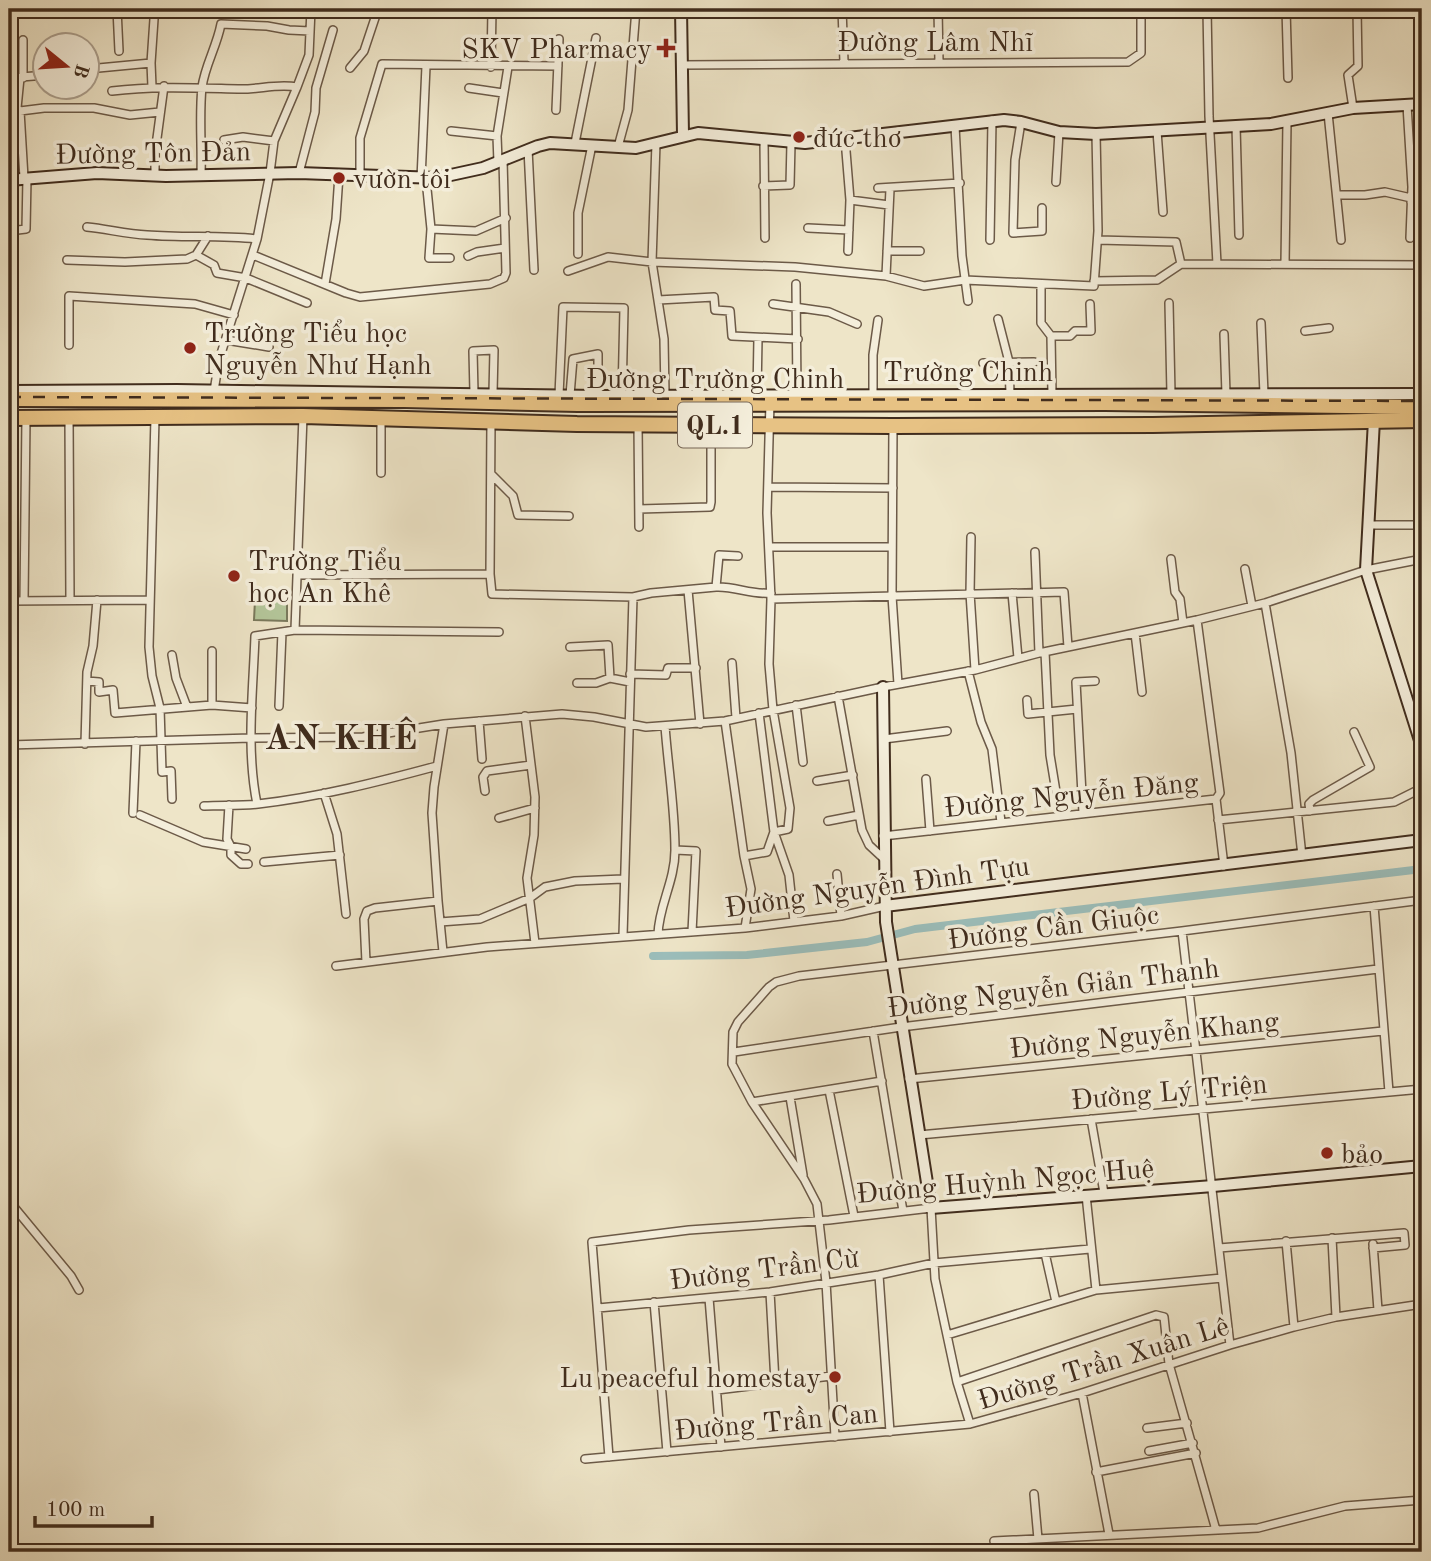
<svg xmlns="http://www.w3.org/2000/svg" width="1431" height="1561" viewBox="0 0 1431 1561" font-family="'Old Standard TT',serif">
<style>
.park{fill:#b4c69a;stroke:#7a795c;stroke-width:2}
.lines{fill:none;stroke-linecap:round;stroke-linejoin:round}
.canal{stroke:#9bbebb;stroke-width:8}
.street-casing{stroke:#6c5a48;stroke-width:10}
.secondary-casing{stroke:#402c1d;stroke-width:14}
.highway-casing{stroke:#402c1d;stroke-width:18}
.street{stroke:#f4eedb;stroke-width:7}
.secondary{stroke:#f4eedb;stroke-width:10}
.highway{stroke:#e7c284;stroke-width:14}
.rail{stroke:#402c1d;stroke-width:2.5;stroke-dasharray:12 12;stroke-linecap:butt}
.poi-dot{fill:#8f2418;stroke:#f4eedb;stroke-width:2.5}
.labels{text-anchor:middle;stroke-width:7;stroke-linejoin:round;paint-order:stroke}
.shield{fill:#f4eedb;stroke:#766656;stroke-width:2}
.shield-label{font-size:26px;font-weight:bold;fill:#402c1d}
.street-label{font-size:28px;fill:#402c1d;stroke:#f4eedb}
.poi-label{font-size:28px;fill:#402c1d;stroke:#f4eedb;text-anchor:start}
.district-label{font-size:35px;font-weight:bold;letter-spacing:2px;fill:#402c1d;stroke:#f4eedb}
</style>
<rect width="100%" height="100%" fill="#eee5c8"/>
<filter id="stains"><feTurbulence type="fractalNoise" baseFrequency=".00286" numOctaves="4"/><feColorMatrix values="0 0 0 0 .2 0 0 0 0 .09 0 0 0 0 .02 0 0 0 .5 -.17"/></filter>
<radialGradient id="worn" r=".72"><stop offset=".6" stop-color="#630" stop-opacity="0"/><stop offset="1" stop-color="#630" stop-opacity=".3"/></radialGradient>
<!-- park -->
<path class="park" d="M255,600L287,601V621L254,620Z"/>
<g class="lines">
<!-- canal -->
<path class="canal" d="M653,956L747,955L867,942L915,929L1422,869"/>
<!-- street casing -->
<g class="street-casing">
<path id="street" d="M117,9L119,51
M842,9L844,62
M938,9L939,62
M1207,9L1209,116L1217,264
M1286,9L1288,78
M681,65L1128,62L1141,53V9
M491,67L492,9
M350,68L364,51L378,9
M88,69L151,63
M9,78L46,75
M23,78V40
M152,87L151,63L154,19
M469,88L503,93
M112,91C155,86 195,88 238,89C258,90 277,83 297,87
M1407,105L1412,187L1410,238
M9,107L17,108L20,111L24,178
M17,108L20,78
M1353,108L1348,75L1358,66L1357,9
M556,110L559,39
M20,111L44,108H94L130,115L160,112
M1328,113L1341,240
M1021,122L1015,160L1013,233L1042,231V208
M955,126L962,256L968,301
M1236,126L1239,235
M451,131L497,136
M1157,131L1163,212
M845,139L850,200L848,251
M224,140L243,137L274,141
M764,141L765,238
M575,143L596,38
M656,143L652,262L664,339L665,394
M618,147L628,110L636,9
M528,149L534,270
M498,162L497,136L508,67
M299,173L315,112L316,88L333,30
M155,175V153L164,86
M201,175C202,146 199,116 202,87C205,65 217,46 221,24L267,26L289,30L310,31
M360,176V138L382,64L558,66
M421,179L426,66
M426,179L431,229L429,258H450
M1056,182L1059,132
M763,186L790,185L791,143
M878,188L960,183
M1337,195H1365L1385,192L1411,198
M850,200L889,205
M1411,202H1422
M87,227C107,229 127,234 147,235C184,238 220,235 257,239
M808,228L849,230
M431,229L476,231L506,218
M9,231L26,229L27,178
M990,240L992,120
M1098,240L1176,242L1181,264L1422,265
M887,251H920
M578,254V213L592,145
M196,255L214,265L217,273L246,278L307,303
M253,255L346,293L360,297L490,284L504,278L506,273L503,160
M468,256L477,252L505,248
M67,260L125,262L187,259L196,255L208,236
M1285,264L1287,122
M568,271L608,257L652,262L795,267L886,276L924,286L965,280L1094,286L1098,231L1096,134
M886,276L890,189
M1094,281L1157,280L1181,264
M325,284L336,219L339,175
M796,284L797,394
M1041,284V323L1051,336L1052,394
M658,300L714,297L715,310L730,311L732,336L798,339
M1169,303L1171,394
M773,304L829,312L857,324
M998,319L1009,362L1010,394
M1261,323L1264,394
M1305,331L1329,328
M1224,334L1226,394
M1051,336H1070L1075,331H1091L1090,304
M226,340L269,347
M69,345V296L195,304L234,315
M983,363L1034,362
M214,391L219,360L257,239L270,173L274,141L297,87L309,55L311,9
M474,393L473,351L494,350L493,393
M757,394L758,338
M873,394V355L878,320
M559,395L563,307L624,308L622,396
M570,395L573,359L598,354V396
M69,418L70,599
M155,418L149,647L152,676L160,708L162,772L171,771L172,799
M381,418V473
M491,421L490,574L492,594L633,597L651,593L716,587L719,555L738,556
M638,425L639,527
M893,426L892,596L898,684
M491,474L513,496L518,515L569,516
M768,487L893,488
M639,509L710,507L711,502V425
M1368,525H1422
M971,537L970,593L975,670
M769,547H892
M1035,552L1039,653
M1171,559L1175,592L1180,599L1183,623
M1245,569L1252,606
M297,575L490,574
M716,587C735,586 751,595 771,593
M688,590L700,724
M1012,593L1018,658
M771,599L1064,592L1068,647
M9,601L150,600
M24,601L26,418
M1265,603L1291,753L1302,856
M1197,620L1220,793L1216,799L1224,866
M295,630L303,416
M1135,633L1142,692
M570,647L608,645L610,678
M212,651V705
M1045,652L1050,755L1060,816
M172,655L176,678L187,707
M732,663L736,718
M968,671L981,722L992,749L1001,822
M630,674L666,675L668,668H696
M87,681L99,682V692L113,690L115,713L212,705L252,708
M577,683H596L610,678L630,682
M838,696L862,830L869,845L883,858
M1027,700L1028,714L1077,709
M796,705L803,762
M279,706L282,632
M1411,706L1422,704
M759,713L774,832L789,875L794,921
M525,716L535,797L534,835L527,878L535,943
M479,721L482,759
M725,721L744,856L751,889L745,928
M884,739L947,731
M85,744L87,672L93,646L97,600
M9,745L251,738L363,737L444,724L562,714L594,717L646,727L725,721L883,687L975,670L1039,653L1197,620L1265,603L1366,570L1422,559
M926,779L930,831
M817,781L853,775
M485,791L483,777L487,771L531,765
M324,793L337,834L346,914
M257,804C246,749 253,692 255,636L295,630L499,632
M229,805L227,839L231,847V855L241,864H248
M204,806C222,805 240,806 258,804C319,797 378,782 437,766
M1310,811L1309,804L1313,800L1370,767L1354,732
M133,813L136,741
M1083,813L1076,682L1095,681
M140,815L203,842L246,849
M499,818L535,808
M1218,820L1394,802L1422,788
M828,821L859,815
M883,836L1216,799
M675,850L696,851L692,932
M744,856L767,852L774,832L788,829L790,808L773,710L769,664L771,599L767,513L770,402
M264,862L340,855
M837,874L841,916
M438,901L432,813L434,787L444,724
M1374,906L1389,1092
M440,922L480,919L530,898L545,887L575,881L623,879
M1182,931L1230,1345
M658,934C659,905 675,881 675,850C675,809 668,767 665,726
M623,936L633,597
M366,962L364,919L367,911L375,908L438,901L443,952
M336,966L487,947L745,928L841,916L885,906
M873,1031L903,1211
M734,1052L901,1027L1378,969
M909,1079L1383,1031
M829,1090L854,1216
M790,1097L803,1175
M752,1102L882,1081
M1091,1119L1104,1193
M919,1135L1422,1089
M1086,1195L1096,1290
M9,1201L71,1276L79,1290
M1332,1238L1336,1317
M1286,1241L1294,1327
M1373,1244L1378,1310
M1219,1248L1404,1233L1405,1245L1373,1248
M1045,1253L1056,1302
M879,1275L890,1432
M770,1292L775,1382
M709,1298L721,1447
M654,1302L667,1452
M598,1308L770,1292L879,1275L934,1263L1090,1249
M947,1335L1096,1290L1222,1278
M957,1382L1156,1315L1164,1317L1169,1364L1216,1530
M717,1390L831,1376
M1082,1393L1109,1534
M1147,1428L1187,1423
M835,1437L826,1282L817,1204L804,1179L752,1102L732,1064L733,1032L738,1022L769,987L776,982L799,976L1182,931L1422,900
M1149,1451L1193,1443
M609,1457L592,1242L689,1230L829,1220L931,1208L935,1279L957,1382L970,1424
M585,1459L970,1424L1082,1393L1230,1345L1294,1327L1336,1317L1422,1304
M1096,1472L1196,1453
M1034,1494L1038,1539
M994,1541L1258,1528L1345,1506L1422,1500"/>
</g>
<!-- secondary casing -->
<g class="secondary-casing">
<path id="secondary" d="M681,9L683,135
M9,180L97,173L166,176L299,173L437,178L483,168L538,146L550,143L636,148L698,133L805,143L1004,120L1021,122L1059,132L1096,134L1271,124L1353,108L1422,104
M9,391L177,390L598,396L1422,394
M1374,420L1366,570L1422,747
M883,687L886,922L931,1208L1213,1186L1422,1166
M885,906L1422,840"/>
</g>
<!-- highway casing -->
<g class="highway-casing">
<path id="highway" d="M9,399L404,400L578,404L1105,403L1422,407
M9,418L303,416L577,424L893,426L1153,425L1422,420"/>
</g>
<!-- street -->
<use href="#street" class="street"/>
<!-- secondary -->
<use href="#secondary" class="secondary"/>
<!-- highway -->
<use href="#highway" class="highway"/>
<!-- rail -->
<path class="rail" d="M9,397L1422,401"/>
</g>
<!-- markers -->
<g class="poi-dot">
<path d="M662.5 37.5h7v7h7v7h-7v7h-7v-7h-7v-7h7z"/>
<circle cx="799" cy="137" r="7"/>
<circle cx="339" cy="178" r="7"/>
<circle cx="190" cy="348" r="7"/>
<circle cx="234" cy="576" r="7"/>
<circle cx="1327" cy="1153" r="7"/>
<circle cx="835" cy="1377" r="7"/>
</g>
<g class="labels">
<!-- shield labels -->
<rect class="shield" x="678" y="402.5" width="74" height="45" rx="5"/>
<g class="shield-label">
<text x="715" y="434">QL.1</text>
</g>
<!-- street labels -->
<g class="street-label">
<text x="935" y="51">Đường Lâm Nhĩ</text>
<text transform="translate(153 152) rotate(-1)" y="10">Đường Tôn Đản</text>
<text x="968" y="381">Trường Chinh</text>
<text x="715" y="388">Đường Trường Chinh</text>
<text transform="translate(1071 794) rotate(-6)" y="10">Đường Nguyễn Đăng</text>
<text transform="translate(877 886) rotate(-8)" y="10">Đường Nguyễn Đình Tựu</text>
<text transform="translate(1053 926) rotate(-7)" y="10">Đường Cần Giuộc</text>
<text transform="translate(1053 987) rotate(-7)" y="10">Đường Nguyễn Giản Thanh</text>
<text transform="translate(1144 1034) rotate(-6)" y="10">Đường Nguyễn Khang</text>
<text transform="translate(1169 1091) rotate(-5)" y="10">Đường Lý Triện</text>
<text transform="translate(1005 1180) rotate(-5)" y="10">Đường Huỳnh Ngọc Huệ</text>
<text transform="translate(764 1268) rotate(-7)" y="10">Đường Trần Cừ</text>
<text transform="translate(1103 1362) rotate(-17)" y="10">Đường Trần Xuân Lê</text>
<text transform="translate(776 1421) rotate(-5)" y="10">Đường Trần Can</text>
</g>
<!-- poi labels -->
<g class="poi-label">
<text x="652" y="58" text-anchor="end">SKV Pharmacy</text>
<text x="813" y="147">đức thơ</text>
<text x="353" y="188">vườn tôi</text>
<text x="204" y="342">Trường Tiểu học<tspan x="204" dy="32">Nguyễn Như Hạnh</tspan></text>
<text x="248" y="570">Trường Tiểu<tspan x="248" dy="32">học An Khê</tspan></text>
<text x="1341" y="1163">bảo</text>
<text x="821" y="1387" text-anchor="end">Lu peaceful homestay</text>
</g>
<!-- district labels -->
<g class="district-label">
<text x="342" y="749">AN KHÊ</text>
</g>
</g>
<!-- margin -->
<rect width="1431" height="1561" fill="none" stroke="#eee5c8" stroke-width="35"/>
<rect x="10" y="10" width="1410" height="1540" fill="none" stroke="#402c1d" stroke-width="3.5"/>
<rect x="18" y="18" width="1396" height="1526" fill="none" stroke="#402c1d" stroke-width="2"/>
<!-- north arrow -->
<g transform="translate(66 66) rotate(108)"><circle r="33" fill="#f4eedb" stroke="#aca08f" stroke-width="2"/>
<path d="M0-5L12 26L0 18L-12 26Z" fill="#8f2418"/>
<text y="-10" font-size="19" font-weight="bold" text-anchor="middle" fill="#402c1d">B</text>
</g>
<!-- scale -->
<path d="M35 1516v10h117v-10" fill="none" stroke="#402c1d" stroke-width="3.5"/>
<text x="46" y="1516" font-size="21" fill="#402c1d" stroke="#f4eedb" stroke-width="5" paint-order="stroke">100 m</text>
<rect width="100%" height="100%" filter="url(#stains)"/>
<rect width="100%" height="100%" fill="url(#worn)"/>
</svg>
